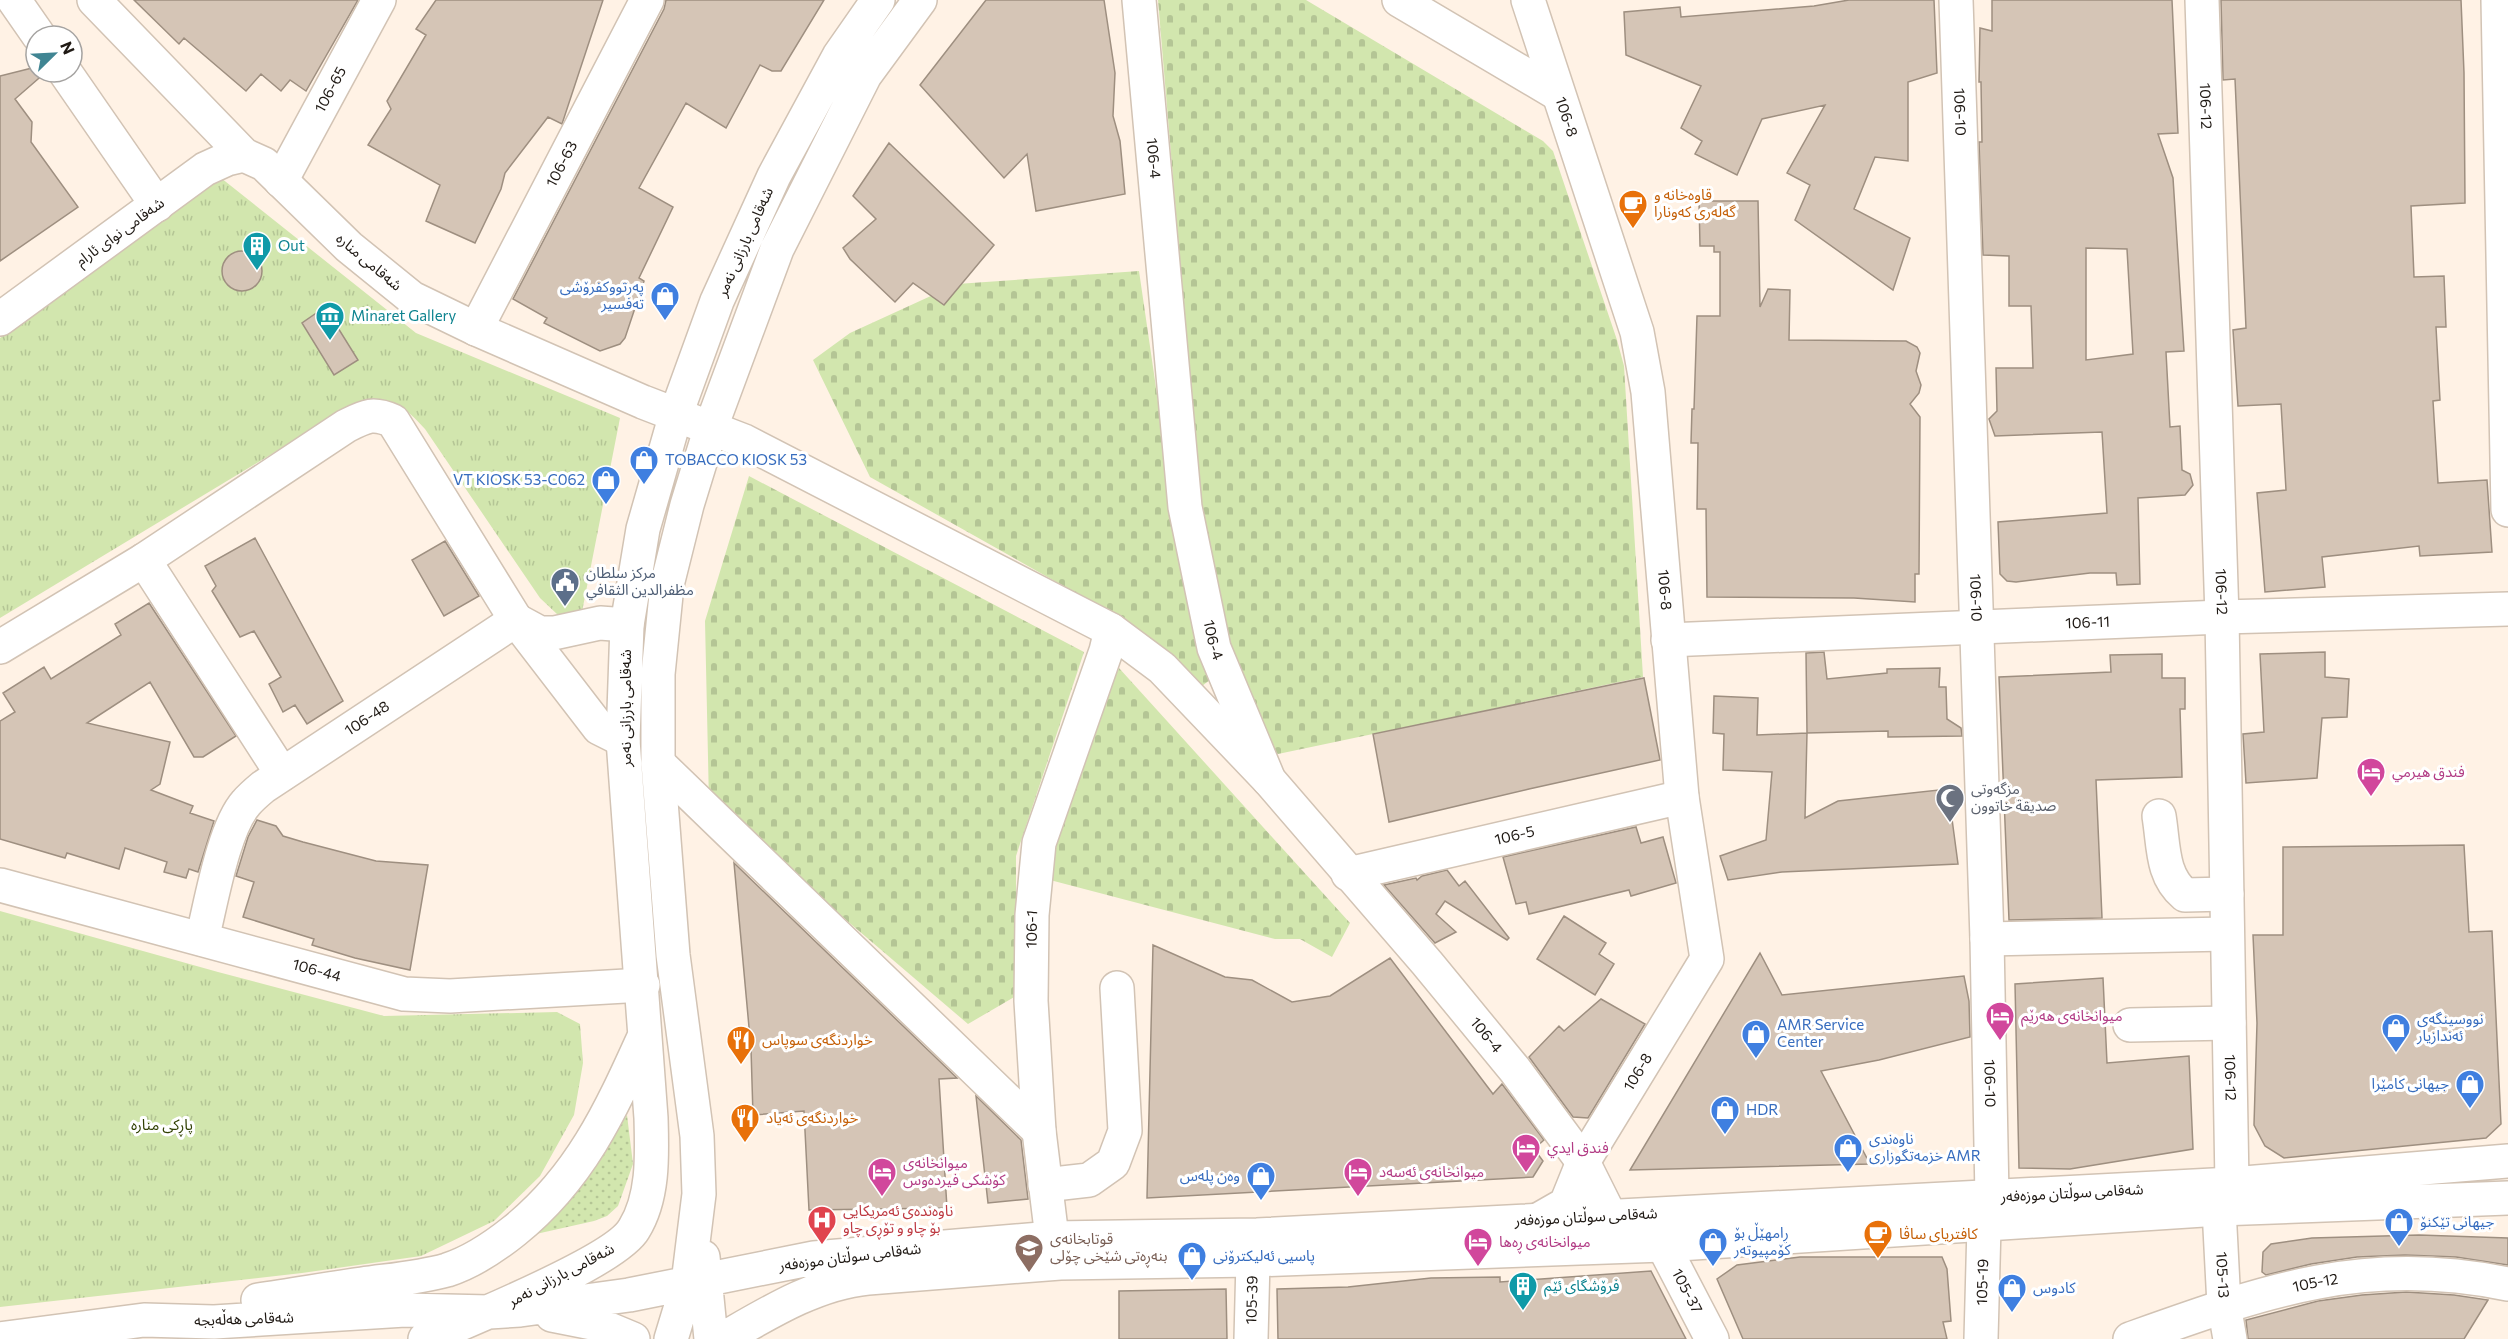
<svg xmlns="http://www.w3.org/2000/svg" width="2508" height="1339" viewBox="0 0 2508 1339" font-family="Commissioner,'Noto Sans Arabic',sans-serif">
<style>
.grass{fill:url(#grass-dots)}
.cemetery{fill:url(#cemetery-stones)}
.park{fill:url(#park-tufts)}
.building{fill:#d5c5b6;stroke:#9e8f80;stroke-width:1.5;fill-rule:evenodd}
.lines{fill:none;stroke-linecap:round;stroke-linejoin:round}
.minor-casing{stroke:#d2c3b4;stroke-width:36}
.major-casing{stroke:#d2c3b4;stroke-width:36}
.minor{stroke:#fff;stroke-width:33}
.major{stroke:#fff;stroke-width:33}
.labels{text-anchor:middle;stroke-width:6;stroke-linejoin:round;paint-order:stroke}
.street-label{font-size:15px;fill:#1f1914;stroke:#fff}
.food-label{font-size:15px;fill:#c56008;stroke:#fff;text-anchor:start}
.culture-label{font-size:15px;fill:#0d838f;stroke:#fff;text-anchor:start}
.shop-label{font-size:15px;fill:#366cbe;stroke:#fff;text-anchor:start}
.service-label{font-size:15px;fill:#4e5e75;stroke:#fff;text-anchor:start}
.hotel-label{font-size:15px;fill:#b23c85;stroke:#fff;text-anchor:start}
.worship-label{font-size:15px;fill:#5b616d;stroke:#fff;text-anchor:start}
.park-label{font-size:15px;fill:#2f3f00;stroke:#fff}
.health-label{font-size:15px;fill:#be3a42;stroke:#fff;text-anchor:start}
.education-label{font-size:15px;fill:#785e54;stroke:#fff;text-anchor:start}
</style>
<defs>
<pattern id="grass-dots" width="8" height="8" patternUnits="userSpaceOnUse" patternTransform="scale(1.5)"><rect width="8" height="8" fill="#d2e6ae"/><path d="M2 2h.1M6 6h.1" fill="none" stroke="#b4c595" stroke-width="1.8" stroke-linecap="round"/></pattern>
<pattern id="cemetery-stones" width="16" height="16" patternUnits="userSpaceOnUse" patternTransform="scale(1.5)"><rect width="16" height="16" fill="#d2e6ae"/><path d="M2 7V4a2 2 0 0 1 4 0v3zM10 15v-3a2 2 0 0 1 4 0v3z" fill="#b4c595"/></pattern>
<pattern id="park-tufts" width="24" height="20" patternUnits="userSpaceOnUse" patternTransform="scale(1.5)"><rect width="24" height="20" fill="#d2e6ae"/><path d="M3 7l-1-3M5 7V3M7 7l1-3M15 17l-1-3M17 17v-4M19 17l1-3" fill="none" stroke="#b4c595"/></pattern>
</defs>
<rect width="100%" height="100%" fill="#fff2e5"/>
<!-- grass -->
<path class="grass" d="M627,1115L633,1164L618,1206L607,1216L594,1221L536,1234L589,1173Z"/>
<!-- cemetery -->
<path class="cemetery" d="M1158,0H1306L1543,141L1553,151L1617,340L1624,366L1643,677L1278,754L1267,748L1233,662L1205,558Z
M1139,271L1189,614L1215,676L1202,686L1115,615L870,477L813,360L850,333L957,284Z
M749,476L1084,652L1016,856V996L968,1024L709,803L705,621Z
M1119,668L1350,923L1332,957L1300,939H1275L1050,880L1071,770Z"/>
<!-- park -->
<path class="park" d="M221,178L416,333L620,418L580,622L558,615L540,598L425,429C410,412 393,396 368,400C356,402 343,412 333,417L0,618V338Z
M0,911L218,972L384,1016L557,1012L580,1024L583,1063L574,1115L540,1176L494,1221L421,1256L302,1273L0,1307Z"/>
<!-- building -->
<path class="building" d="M134,0H358L306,91L290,80L281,91L261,74L246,91L184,38L179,44Z
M436,0H603L562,124L548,117L505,173L501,189L475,243L426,221L440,185L368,145L391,109L387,101L426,35L416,29Z
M666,0H824L781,71H772L760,65L726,128L686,103L639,188L673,207L639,278L644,281L625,338L620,344L600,351L544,323L547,318L513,299L664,9Z
M986,0H1104L1115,73L1113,116L1120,141L1125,194L1036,211L1027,154L1004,178L920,85Z
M1849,0H1934L1937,73L1908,82V161L1875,157L1854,209L1910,238L1893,290L1795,220L1810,185L1787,173L1825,105L1762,119L1737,175L1695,154L1702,141L1681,128L1701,86L1626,55L1624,12L1680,7L1681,17L1814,6Z
M1992,0H2172L2178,133L2158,134L2173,178L2184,351L2166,352L2170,427L2180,426L2182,470L2190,474L2193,485L2185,495L2138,498L2140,584L2117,585L2116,573H2090L2016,582L2007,581L2000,574L1998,522L2107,513L2102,432L1995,436L1989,419L1997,411L1996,368H2033L2031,306H2009V256L1983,255L1979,142H1982L1981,82H1979L1980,28L1992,31ZM2086,248L2127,249L2133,354L2086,360Z
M2221,0H2461L2464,73L2465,203L2411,206L2414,277L2444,276L2446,327H2436L2440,400L2433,401L2438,483L2487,480L2492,552L2420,556L2419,546L2322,557L2325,587L2265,592L2257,493L2286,490L2281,404L2238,406L2233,330L2246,328L2235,79L2223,80Z
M36,67V72H46L15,99L32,122L31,142L78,207L0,261V76Z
M889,143L994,245L944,305L913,283L895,302L850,259L843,248L876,219L853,196Z
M1699,201H1758L1760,307L1768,289L1790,290L1789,340L1906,341L1917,347L1920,353L1916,371L1921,385L1919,393L1910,404L1920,417L1919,574H1915V602L1854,598L1707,597L1706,509H1697L1698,443H1691L1692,409H1694L1697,316H1720V252H1714V246H1700Z
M222 271a20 20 0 1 1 40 0a20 20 0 1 1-40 0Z
M325,307L358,360L334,375L302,323Z
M255,538L343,701L307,724L295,705L283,712L269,684L281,677L254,631L240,637L212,591L216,586L205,566Z
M445,541L479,596L444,616L412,560Z
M149,603L236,736L203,757H194L150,682L87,723L170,742L160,784L151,790L193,806L190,813L214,821L198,872L189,869L186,878L164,872L167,862L125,848L119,869L67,853L65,858L0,839V721L15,712L3,693L44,667L51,679L121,635L115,624Z
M1824,652L1827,679L1887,673V669L1940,668L1939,687H1946L1947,719L1961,728L1962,736L1888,737V731L1807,733L1806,653Z
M2325,652V677L2349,679L2347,717L2322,718L2317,778L2246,783L2243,734L2264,732L2260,654Z
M2162,654V678H2185V709H2180L2182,777L2096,780L2102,918L2009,920L1999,677L2111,672L2110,655Z
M1644,678L1660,760L1529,789L1389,822L1373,734Z
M1714,696L1758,698L1757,735L1807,733L1805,818L1838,801L1948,789L1958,864L1782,872L1728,880L1720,856L1766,840L1772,772L1723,770L1724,734L1713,733Z
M257,820L276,826L283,836L303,842L376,861L428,865L410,970L355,958L312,945L314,939L243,917L254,882L236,876L248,837Z
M1636,827L1641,843L1663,837L1676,883L1631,896L1629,890L1529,914L1526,902L1516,904L1503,857Z
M2464,845L2469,932L2492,931L2501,1124L2486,1138L2284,1158L2265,1146L2254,1125L2257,1023L2253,935H2283V847Z
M734,863L957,1078L939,1079L947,1208L809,1210L804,1111L753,1115L751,1049Z
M1447,870L1459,886L1465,881L1509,938L1507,940L1445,901L1436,914L1456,932L1435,943L1384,885L1416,878L1417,880L1422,876Z
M1564,916L1606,943L1599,954L1614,964L1595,995L1537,959Z
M1153,945L1225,977L1252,980L1292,1002L1330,996L1390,958L1493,1094L1502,1084L1544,1140L1534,1149L1543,1161L1533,1177L1147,1198Z
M1760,953L1782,995L1964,976L1969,1001L1970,1037L1879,1060L1821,1071L1870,1164L1630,1170Z
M2103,978L2107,1063L2189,1056L2193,1149L2070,1169L2019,1168L2015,984Z
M1601,999L1645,1024L1588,1118L1573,1117L1529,1057L1559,1026L1564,1031Z
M976,1096L1021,1140L1028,1199L988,1203Z
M2419,1235L2508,1238V1265L2456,1257L2405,1255L2357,1257L2311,1264L2266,1275L2262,1272L2263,1252L2271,1244L2312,1238Z
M1800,1257H1942L1947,1269L1951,1321L1943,1322L1947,1339H1743L1717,1279L1737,1265Z
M1651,1271L1686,1339H1278L1277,1289L1348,1287L1431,1278L1500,1277V1282Z
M1226,1289L1227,1339H1119V1291Z
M2406,1292L2454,1295L2488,1300L2464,1339H2248L2246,1320L2318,1301L2362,1295Z"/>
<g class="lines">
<!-- minor casing -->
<g class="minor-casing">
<g id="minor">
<path d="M14,0L39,36"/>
<path d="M94,0L244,155L264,164L349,247L412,298L476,329L643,402L744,441L1111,630L1162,668L1269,780"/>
<path id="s1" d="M1139,0L1185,507L1214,648L1269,780L1427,963L1515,1070L1583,1162L1610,1216"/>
<path d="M1399,0L1558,94"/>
<path id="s2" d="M1528,0L1637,332L1648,392L1682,797L1707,959L1583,1162L1566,1204L1538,1220"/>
<path id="s3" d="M1956,0L1987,939L1992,1197"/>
<path id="s4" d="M2202,0L2222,617L2232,1184"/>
<path d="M2498,0L2508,510"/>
<path d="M65,72L157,205"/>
<path id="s5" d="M281,181L379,0"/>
<path d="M0,319L205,169L227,159L244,155"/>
<path id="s6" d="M476,329L647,0"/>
<path d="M144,560L282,774"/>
<path id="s7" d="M1668,640L2222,617L2508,609"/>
<path d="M0,647L144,560L346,426C366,416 373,412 393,421L516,620L599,728L623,740"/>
<path d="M658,763L1039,1131"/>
<path d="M2159,816C2164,846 2161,875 2185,895L2227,894"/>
<path id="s8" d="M1348,874L1682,797"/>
<path id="s9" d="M0,885L404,994L450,996L643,985"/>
<path id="s10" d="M202,939C211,904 223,829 246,803C251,797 257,792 263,787L516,620L540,633H554L600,623L627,625"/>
<path d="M1987,939L2227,934"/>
<path d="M2130,1025L2229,1023"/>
<path d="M1045,1185L1089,1180L1113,1163L1125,1131L1117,988"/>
<path id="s11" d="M2219,1209L2224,1305L2230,1339"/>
<path id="s12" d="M1052,1238L1039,1131L1031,1001L1032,915L1039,843L1106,651L1111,630"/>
<path id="s13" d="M1663,1245L1712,1339"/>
<path id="s14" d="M1251,1339L1253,1260"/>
<path id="s15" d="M1981,1339L1984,1226"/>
<path id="s16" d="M2130,1339C2265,1291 2362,1255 2508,1284"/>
</g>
</g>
<!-- major casing -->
<g class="major-casing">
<path id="major" d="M703,1257L711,1339
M258,1300C293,1295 327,1289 362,1284C390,1280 419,1278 447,1270C472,1262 494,1247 514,1231C580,1178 610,1112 644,1037
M552,1315L597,1324L633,1339
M0,1339L144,1320L214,1322L405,1310L489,1312L520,1310L629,1295L814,1258L1052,1238L1257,1235L2232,1184L2508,1161
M425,1339C466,1321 615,1262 634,1229C654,1197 652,1154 651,1118L623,740L627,625L643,529L676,414L717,301L774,176L839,56L878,0
M671,1339L688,1283L699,1194L697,1136L673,955L658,763V674L667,585L687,505L711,427L777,249L865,75L920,0
M723,1339C768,1313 816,1283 868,1278L1060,1263L1253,1260L1663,1245L2219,1209L2508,1198"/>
</g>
<!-- minor -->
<use href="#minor" class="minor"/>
<!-- major -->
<use href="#major" class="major"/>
</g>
<!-- icons -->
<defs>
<g id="cafe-pin" transform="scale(1.5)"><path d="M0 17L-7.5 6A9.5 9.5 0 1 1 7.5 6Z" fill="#e8710a" stroke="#fff"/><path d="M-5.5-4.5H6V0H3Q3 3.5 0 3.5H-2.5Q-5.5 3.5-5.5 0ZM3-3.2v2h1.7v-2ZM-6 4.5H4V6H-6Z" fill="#fff"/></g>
<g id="building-pin" transform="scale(1.5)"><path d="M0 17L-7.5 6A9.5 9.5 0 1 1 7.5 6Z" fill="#0f9aa8" stroke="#fff"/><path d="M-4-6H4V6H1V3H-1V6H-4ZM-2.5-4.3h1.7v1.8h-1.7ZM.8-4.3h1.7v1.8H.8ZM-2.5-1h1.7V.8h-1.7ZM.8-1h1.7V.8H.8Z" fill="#fff"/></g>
<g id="shop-pin" transform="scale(1.5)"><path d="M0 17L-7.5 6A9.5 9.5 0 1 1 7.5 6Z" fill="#3f7fe0" stroke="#fff"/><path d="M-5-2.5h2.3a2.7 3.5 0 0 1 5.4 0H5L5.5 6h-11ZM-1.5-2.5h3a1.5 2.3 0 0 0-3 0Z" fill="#fff"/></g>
<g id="museum-pin" transform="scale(1.5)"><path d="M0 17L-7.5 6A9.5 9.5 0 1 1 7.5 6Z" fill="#0f9aa8" stroke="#fff"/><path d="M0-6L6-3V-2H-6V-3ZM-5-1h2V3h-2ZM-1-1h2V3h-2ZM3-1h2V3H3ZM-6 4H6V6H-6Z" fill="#fff"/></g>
<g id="civic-pin" transform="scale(1.5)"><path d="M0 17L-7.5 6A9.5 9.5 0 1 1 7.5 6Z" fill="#5c6f8a" stroke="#fff"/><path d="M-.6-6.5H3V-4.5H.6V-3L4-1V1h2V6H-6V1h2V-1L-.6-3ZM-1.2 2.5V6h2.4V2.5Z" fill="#fff"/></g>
<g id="hotel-pin" transform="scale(1.5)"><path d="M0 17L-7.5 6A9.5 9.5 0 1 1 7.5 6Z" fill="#d1479c" stroke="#fff"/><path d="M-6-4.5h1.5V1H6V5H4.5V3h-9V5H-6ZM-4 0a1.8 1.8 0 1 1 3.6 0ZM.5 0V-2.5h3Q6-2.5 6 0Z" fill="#fff"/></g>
<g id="mosque-pin" transform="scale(1.5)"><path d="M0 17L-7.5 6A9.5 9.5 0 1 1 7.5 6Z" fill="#6b7280" stroke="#fff"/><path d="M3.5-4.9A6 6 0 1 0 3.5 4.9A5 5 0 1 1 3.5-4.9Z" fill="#fff"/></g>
<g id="restaurant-pin" transform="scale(1.5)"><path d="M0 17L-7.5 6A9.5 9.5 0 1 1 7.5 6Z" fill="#e8710a" stroke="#fff"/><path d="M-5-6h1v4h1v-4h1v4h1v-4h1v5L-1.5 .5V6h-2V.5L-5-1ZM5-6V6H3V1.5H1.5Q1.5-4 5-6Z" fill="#fff"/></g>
<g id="hospital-pin" transform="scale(1.5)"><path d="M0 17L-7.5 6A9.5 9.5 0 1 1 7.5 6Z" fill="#e0444e" stroke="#fff"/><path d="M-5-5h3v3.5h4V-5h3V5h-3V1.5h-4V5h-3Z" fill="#fff"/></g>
<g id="school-pin" transform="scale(1.5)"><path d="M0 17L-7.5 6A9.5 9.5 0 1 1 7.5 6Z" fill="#8d6e63" stroke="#fff"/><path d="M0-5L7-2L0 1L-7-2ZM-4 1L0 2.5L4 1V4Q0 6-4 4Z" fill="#fff"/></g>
</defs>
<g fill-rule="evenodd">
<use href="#cafe-pin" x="1633" y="204"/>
<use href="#building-pin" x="257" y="246"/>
<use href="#shop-pin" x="665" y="296"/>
<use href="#museum-pin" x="330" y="316"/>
<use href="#shop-pin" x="644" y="460"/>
<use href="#shop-pin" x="606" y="480"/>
<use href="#civic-pin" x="565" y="582"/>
<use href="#hotel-pin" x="2371" y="772"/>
<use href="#mosque-pin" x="1950" y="798"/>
<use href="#hotel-pin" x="2000" y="1016"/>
<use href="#shop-pin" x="2396" y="1028"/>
<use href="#shop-pin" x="1756" y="1034"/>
<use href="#restaurant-pin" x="741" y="1040"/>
<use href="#shop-pin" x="2470" y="1084"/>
<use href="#shop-pin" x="1725" y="1110"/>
<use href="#restaurant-pin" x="745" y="1118"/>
<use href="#hotel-pin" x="1526" y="1148"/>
<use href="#shop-pin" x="1848" y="1148"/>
<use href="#hotel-pin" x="882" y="1172"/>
<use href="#hotel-pin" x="1358" y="1172"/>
<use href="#shop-pin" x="1261" y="1176"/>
<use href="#hospital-pin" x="822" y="1220"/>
<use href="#shop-pin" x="2399" y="1222"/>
<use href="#cafe-pin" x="1878" y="1234"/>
<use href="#hotel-pin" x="1478" y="1242"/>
<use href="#shop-pin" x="1713" y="1242"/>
<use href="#school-pin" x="1029" y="1248"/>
<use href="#shop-pin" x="1192" y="1256"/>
<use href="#building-pin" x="1523" y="1286"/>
<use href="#shop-pin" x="2012" y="1288"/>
</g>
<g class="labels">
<!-- street labels -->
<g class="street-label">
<text dy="5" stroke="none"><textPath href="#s5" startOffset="104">106-65</textPath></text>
<text dy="5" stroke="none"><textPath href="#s4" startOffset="106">106-12</textPath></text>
<text dy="5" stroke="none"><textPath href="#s3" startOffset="112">106-10</textPath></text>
<text dy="5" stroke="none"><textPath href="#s2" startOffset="123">106-8</textPath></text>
<text dy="5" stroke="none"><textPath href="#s1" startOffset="159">106-4</textPath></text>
<text dy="5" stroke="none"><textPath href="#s6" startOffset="186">106-63</textPath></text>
<text transform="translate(120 232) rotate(-36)" y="5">شەقامی نوای ئارام</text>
<text transform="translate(745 242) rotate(-66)" y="5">شەقامی بارزانی نەمر</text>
<text transform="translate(369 262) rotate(40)" y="5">شەقامی منارە</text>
<text dy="5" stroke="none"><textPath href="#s2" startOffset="609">106-8</textPath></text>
<text dy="5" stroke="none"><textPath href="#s4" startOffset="592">106-12</textPath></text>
<text dy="5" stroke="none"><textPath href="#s3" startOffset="598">106-10</textPath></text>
<text dy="5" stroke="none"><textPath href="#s7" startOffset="420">106-11</textPath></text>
<text dy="5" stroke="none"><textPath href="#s1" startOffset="645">106-4</textPath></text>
<text transform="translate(626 708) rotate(-90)" y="5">شەقامی بارزانی نەمر</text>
<text dy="5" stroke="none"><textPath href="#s10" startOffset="292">106-48</textPath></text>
<text dy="5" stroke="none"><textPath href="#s8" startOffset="171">106-5</textPath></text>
<text dy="5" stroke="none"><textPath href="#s12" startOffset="310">106-1</textPath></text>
<text dy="5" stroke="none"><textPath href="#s9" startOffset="328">106-44</textPath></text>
<text dy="5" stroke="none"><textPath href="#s1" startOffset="1131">106-4</textPath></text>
<text transform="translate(1638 1072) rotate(-59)" y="5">106-8</text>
<text dy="5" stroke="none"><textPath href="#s4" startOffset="1078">106-12</textPath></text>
<text dy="5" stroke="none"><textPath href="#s3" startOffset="1084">106-10</textPath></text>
<text transform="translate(2072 1193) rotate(-3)" y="5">شەقامی سوڵتان موزەفەر</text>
<text transform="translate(1586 1217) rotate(-3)" y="5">شەقامی سوڵتان موزەفەر</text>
<text transform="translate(850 1257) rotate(-7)" y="5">شەقامی سوڵتان موزەفەر</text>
<text dy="5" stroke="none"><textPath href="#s11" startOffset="66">105-13</textPath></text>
<text transform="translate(561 1275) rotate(-28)" y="5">شەقامی بارزانی نەمر</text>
<text dy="5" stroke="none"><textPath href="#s15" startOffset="57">105-19</textPath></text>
<text dy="5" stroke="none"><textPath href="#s16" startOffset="194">105-12</textPath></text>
<text dy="5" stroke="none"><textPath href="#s13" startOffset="52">105-37</textPath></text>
<text dy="5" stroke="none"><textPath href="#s14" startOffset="39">105-39</textPath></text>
<text transform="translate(244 1319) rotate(-2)" y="5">شەقامی هەڵەبجە</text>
</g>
<!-- food labels -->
<g class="food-label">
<text x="1654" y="200">قاوەخانە و<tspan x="1654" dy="17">گەلەری کەونارا</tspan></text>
<text x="762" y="1045">خواردنگەی سوپاس</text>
<text x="766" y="1123">خواردنگەی ئەیاد</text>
<text x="1899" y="1239">کافتریای ساڤا</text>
</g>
<!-- culture labels -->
<g class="culture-label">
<text x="278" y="251">Out</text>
<text x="351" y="321">Minaret Gallery</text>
<text x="1544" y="1291">فرۆشگای ئێم</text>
</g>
<!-- shop labels -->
<g class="shop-label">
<text x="644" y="292" text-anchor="end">پەرتووکفرۆشی<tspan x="644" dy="17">تەفسیر</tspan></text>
<text x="665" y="465">TOBACCO KIOSK 53</text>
<text x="585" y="485" text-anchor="end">VT KIOSK 53-C062</text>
<text x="2417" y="1024">نووسینگەی<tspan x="2417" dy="17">ئەندازیار</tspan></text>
<text x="1777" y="1030">AMR Service<tspan x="1777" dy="17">Center</tspan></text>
<text x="2449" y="1089" text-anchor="end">جیهانی کامێرا</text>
<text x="1746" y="1115">HDR</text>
<text x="1869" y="1144">ناوەندی<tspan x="1869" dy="17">خزمەتگوزاری AMR</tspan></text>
<text x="1240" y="1181" text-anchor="end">وەن پلەس</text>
<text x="2420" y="1227">جیهانی تێکنۆ</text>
<text x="1734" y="1238">ڕامهێڵ بۆ<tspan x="1734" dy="17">کۆمپیوتەر</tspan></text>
<text x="1213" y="1261">پاسیی ئەلیکترۆنی</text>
<text x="2033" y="1293">کادوس</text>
</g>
<!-- service labels -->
<g class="service-label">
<text x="586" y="578">مركز سلطان<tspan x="586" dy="17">مظفرالدين الثقافي</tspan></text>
</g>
<!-- hotel labels -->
<g class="hotel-label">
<text x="2392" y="777">فندق هيرمي</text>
<text x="2021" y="1021">میوانخانەی هەرێم</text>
<text x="1547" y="1153">فندق ايدي</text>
<text x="903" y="1168">میوانخانەی<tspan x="903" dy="17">کۆشکی فیردەوس</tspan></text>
<text x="1379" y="1177">میوانخانەی ئەسەد</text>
<text x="1499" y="1247">میوانخانەی ڕەها</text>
</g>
<!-- worship labels -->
<g class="worship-label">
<text x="1971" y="794">مزگەوتی<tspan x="1971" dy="17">صديقة خاتوون</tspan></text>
</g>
<!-- park labels -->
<g class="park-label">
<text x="162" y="1130">پاڕکی منارە</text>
</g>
<!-- health labels -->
<g class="health-label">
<text x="843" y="1216">ناوەندەی ئەمریکایی<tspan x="843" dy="17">بۆ چاو و تۆڕی چاو</tspan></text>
</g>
<!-- education labels -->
<g class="education-label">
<text x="1050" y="1244">قوتابخانەی<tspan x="1050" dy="17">بنەڕەتی شێخی چۆلی</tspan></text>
</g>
</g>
<!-- north arrow -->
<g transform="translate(54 54) rotate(66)"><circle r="28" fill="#ffffff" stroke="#a5a3a1" stroke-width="1.5"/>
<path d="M0-4.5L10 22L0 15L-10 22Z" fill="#408593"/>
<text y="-9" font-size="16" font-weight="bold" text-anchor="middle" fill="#1f1914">N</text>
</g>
</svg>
